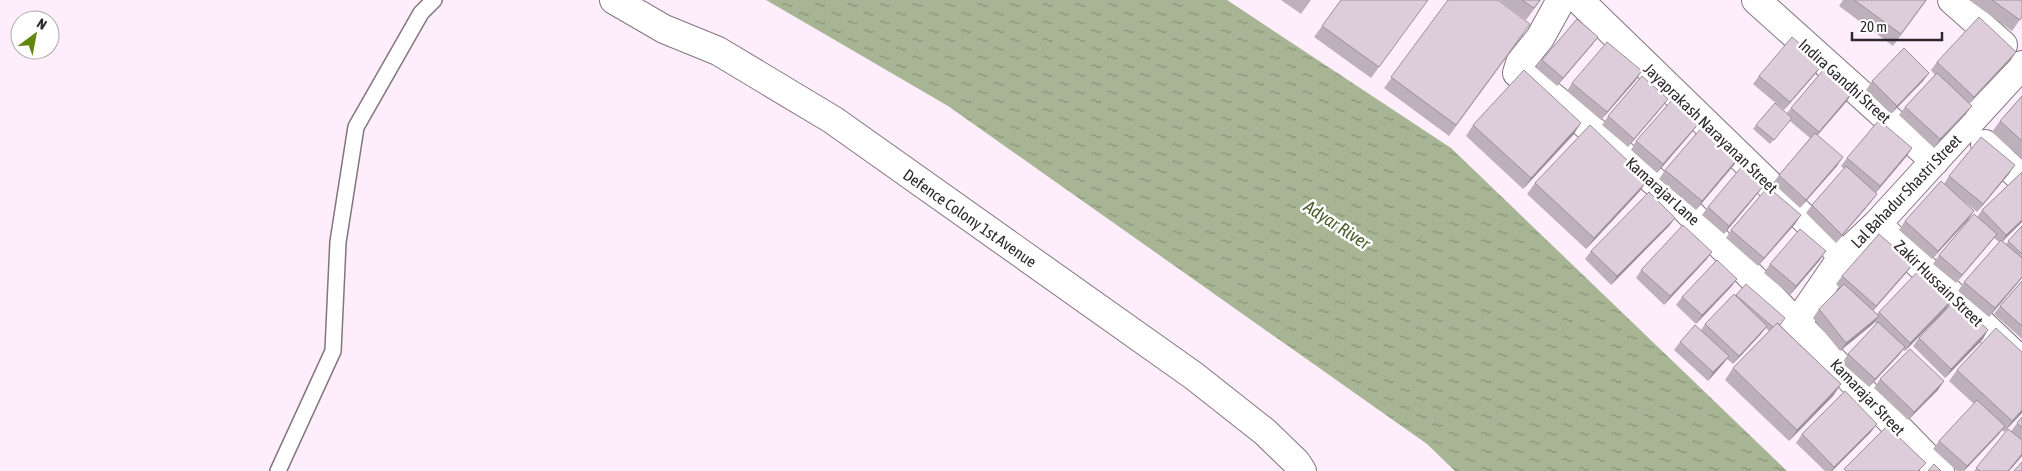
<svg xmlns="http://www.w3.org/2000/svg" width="2022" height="471" viewBox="0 0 2022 471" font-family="'Asap Condensed',sans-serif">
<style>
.water{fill:url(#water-ripples)}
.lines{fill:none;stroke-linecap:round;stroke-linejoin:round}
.service-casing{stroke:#837580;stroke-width:18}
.minor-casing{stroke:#837580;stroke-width:30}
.service{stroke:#fff;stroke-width:15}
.minor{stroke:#fff;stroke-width:28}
.wall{fill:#beb0bb}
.shaded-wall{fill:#9b9099}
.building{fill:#ddcdda;stroke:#9b9099}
.labels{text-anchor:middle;stroke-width:5;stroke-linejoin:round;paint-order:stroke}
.street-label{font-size:16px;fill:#2e282d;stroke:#fff}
.water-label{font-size:18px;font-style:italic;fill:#4c602e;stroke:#fff}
</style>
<defs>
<pattern id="water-ripples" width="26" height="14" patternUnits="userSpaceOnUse" patternTransform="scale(1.25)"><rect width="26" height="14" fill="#a7b595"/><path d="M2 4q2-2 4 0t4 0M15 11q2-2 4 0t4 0" fill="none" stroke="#88937a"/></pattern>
</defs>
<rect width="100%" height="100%" fill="#feeefb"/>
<!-- water -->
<path class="water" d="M766,0H1227L1451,148L1787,471H1455L1427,444L948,106Z"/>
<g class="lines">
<!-- service casing -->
<g class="service-casing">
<path id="service" d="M278,471L333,351L338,242L356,127L421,13L434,0"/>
</g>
<!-- minor casing -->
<g class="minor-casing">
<path id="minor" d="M614,0L664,29L718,51L833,120L1194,376L1265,432L1296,462L1302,471
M1561,0L1540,38L1520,63L1517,73L1537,84L1678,201L1940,471
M1579,0L1843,256
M1756,0L1935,161
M1952,0L2003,45
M1985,144L2022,179
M1877,224L2022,362
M1797,323L1843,256L1877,224L2022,65"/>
</g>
<!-- service -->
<use href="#service" class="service"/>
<!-- minor -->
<use href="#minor" class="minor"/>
</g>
<!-- wall -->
<path class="wall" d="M1281,0H1311L1301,14Z
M1341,0H1428L1371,78L1314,37Z
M1448,0L1523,35L1449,136L1384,88Z
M1499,0H1541L1526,20Z
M1843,0H1927L1893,46L1839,6Z
M1969,0H2022V17L2012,31Z
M1598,37L1592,45L1557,86L1536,68L1542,60Z
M2016,52L2010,61L1970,103L1966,114L1934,148L1899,115L1905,107L1935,75L1931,70L1937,62Z
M1817,72L1784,110L1753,84L1759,76Z
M1929,73L1923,81L1891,114L1866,90L1872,81Z
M1636,80L1601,120L1567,91L1572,83Z
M1852,93L1847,101L1817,136L1837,166L1800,208L1773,183L1779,175L1810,138L1790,121L1770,144L1753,129L1756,125L1787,113L1791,108Z
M2022,96V159L1992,132L2000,121Z
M1668,99L1662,107L1628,147L1602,125L1608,116Z
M1473,125L1574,134L1523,189L1466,136Z
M1693,131L1657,173L1631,150L1636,141Z
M1912,148L1906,157L1876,192L1877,194L1871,202L1836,243L1806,213L1812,205L1844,169L1841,166L1847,158Z
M1739,157L1734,165L1696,210L1659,179L1665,170Z
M2022,172V222L2002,241L2006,244L2022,226V278L1989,317L1958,291L1964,282L1999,242L1994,238L1956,283L1933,264L1939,255L1977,217L1982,210Z
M2009,174L1977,212L1955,194L1974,211L1968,220L1932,259L1899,230L1905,221L1944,184L1949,176Z
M1535,183L1640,191L1586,249L1527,194Z
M1759,192L1724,234L1702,215L1708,207Z
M1801,215L1795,224L1758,266L1726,238L1731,230Z
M1675,218L1669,226L1611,285L1585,259L1591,251Z
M1712,252L1706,260L1664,305L1636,278L1641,270Z
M1820,260L1790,295L1764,273L1770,264Z
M1913,264L1907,272L1873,311L1877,314L1879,312L1947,308L1905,351L1903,350L1899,355L1869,387L1842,363L1848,354L1877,324L1874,322L1873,324L1840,351L1813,318L1819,309L1840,288L1836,284L1842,276Z
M1737,279L1731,287L1696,324L1676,305L1682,297Z
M2022,281V339L1994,314L2000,306Z
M1736,296L1780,325L1841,384L1833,396L1789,441L1725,380L1733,368L1769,331L1766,328L1761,334L1733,364L1727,359L1723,364L1708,381L1674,350L1680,342L1701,330L1705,324Z
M1919,338L1983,339L1945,378L1913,346Z
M1957,370L2022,413L2004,432L2002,430L1999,434L1964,471H1957L1933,449L1939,441L1974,404L1949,381Z
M1880,379L1938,390L1908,420L1874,388Z
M2022,417V456L2009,471H1974L2011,431Z
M1871,432L1832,471H1825L1796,443L1802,434Z"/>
<!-- shaded-wall -->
<path class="shaded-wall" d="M1598,37L1592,45L1557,86L1563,78Z
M2016,52L2010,61L1968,105L1974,97Z
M1823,64L1817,72L1784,110L1790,102Z
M1642,71L1636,80L1601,120L1607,112Z
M1929,73L1923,81L1891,114L1897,106Z
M1852,93L1847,101L1813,140L1819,132Z
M1668,99L1662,107L1628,147L1634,139Z
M1972,106L1966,114L1934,148L1940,139Z
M1581,123L1574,134L1523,189L1531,178Z
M1699,123L1693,131L1657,173L1663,164Z
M1912,148L1906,157L1874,195L1880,186Z
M1739,157L1734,165L1696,210L1702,201Z
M1843,157L1837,166L1800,208L1806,200Z
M2015,165L2009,174L1977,212L1983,204Z
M1648,180L1640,191L1586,249L1594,238Z
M1765,184L1759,192L1724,234L1729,226Z
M1877,194L1871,202L1836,243L1842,235Z
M1974,211L1968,220L1932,259L1938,251Z
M1801,215L1795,224L1758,266L1764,258Z
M1675,218L1669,226L1611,285L1617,276Z
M2022,220V222L2000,244L2006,235Z
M1997,234L1991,242L1956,283L1962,275Z
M1826,251L1820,260L1790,295L1796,286Z
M1712,252L1706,260L1664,305L1670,296Z
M1913,264L1907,272L1870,314L1876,306Z
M2022,277V278L1989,317L1995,308Z
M1737,279L1731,287L1696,324L1702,315Z
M1953,299L1947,308L1905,351L1910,343Z
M1879,316L1873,324L1840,351L1846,343Z
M1767,326L1761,334L1733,364L1739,356Z
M1988,330L1983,339L1945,378L1951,369Z
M1905,347L1899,355L1869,387L1875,379Z
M1729,356L1723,364L1708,381L1713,372Z
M1944,381L1938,390L1908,420L1914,412Z
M1841,384L1833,396L1789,441L1797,430Z
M2022,410V413L2004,432L2012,421Z
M1877,424L1871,432L1832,471H1831L1834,467Z
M2005,426L1999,434L1964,471L1967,466Z
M2022,454V456L2009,471H2008Z"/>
<!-- building -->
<path class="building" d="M1341,0H1428L1379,67L1322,26Z
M1448,0H1498L1530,24L1456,125L1391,77Z
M1522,0H1540L1534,8Z
M1854,0H1926L1901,34Z
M1992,0H2022V17L2020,20Z
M1979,17L2016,52L1974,97L1937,62Z
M1577,19L1598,37L1563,78L1542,60Z
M1792,37L1823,64L1790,102L1759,76Z
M1607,42L1642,71L1607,112L1572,83Z
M1904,48L1929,73L1897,106L1872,81Z
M1824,69L1852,93L1819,132L1791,108Z
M1524,70L1581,123L1531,178L1473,125Z
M1937,73L1972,106L1940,139L1905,107Z
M1642,76L1668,99L1634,139L1608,116Z
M2022,96V141L2000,121Z
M1672,100L1699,123L1663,164L1636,141Z
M1775,103L1792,118L1774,140L1756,125Z
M1879,120L1912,148L1880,186L1847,158Z
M1590,125L1648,180L1594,238L1535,183Z
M1703,126L1739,157L1702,201L1665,170Z
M1815,133L1843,157L1806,200L1779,175Z
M1981,137L2015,165L1983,204L1949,176Z
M1743,165L1765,184L1729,226L1708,207Z
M1846,166L1877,194L1842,235L1812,205Z
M2022,172V220L2006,235L1982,210Z
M1941,181L1974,211L1938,251L1905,221Z
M1768,187L1801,215L1764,258L1731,230Z
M1649,192L1675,218L1617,276L1591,251Z
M1974,214L1997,234L1962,275L1939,255Z
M1683,225L1712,252L1670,296L1641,270Z
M2022,226V254L2008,241Z
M1800,229L1826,251L1796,286L1770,264Z
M1879,234L1913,264L1876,306L1842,276Z
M2001,240L2022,258V277L1995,308L1964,282Z
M1717,260L1737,279L1702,315L1682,297Z
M1921,268L1953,299L1910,343L1879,312Z
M2022,281V326L2000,306Z
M1746,284L1785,318L1780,325L1777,323L1773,327L1736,295Z
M1844,284L1879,316L1846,343L1819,309Z
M1734,294L1767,326L1739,356L1705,324Z
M1956,299L1988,330L1951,369L1919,338Z
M1878,322L1905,347L1875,379L1848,354Z
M1777,323L1841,384L1797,430L1733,368Z
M1695,325L1729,356L1713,372L1680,342Z
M1996,328L2022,352V410L2012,421L1957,370Z
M1910,349L1944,381L1914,412L1880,379Z
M1845,391L1877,424L1834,467L1802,434Z
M1977,400L2005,426L1967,466L1939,441Z
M2022,417V428L2017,423Z
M1887,426L1926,463L1918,471H1847L1844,469Z
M2008,429L2022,440V454L2008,471H1980L1976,468Z
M2022,462V471H2014Z
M1934,464L1941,471H1928Z"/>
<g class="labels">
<!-- street labels -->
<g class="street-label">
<text transform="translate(1845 81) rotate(42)" y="6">Indira Gandhi Street</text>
<text transform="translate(1711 128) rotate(44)" y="6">Jayaprakash Narayanan Street</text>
<text transform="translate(1663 191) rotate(42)" y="6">Kamarajar Lane</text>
<text transform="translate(1906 191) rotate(-46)" y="6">Lal Bahadur Shastri Street</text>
<text transform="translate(970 218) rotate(35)" y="6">Defence Colony 1st Avenue</text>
<text transform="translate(1939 283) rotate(44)" y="6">Zakir Hussain Street</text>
<text transform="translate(1868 397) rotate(46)" y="6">Kamarajar Street</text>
</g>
<!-- water labels -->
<g class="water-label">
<text transform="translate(1337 225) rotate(33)" y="6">Adyar River</text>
</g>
</g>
<!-- north arrow -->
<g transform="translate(35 35) rotate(32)"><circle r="24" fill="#ffffff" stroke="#aba9ab"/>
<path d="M0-4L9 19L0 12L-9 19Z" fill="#61870b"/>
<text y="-8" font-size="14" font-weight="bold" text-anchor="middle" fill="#2e282d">N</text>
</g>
<!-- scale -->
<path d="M1852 32v8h90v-8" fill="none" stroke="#2e282d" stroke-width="2.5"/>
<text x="1860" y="32" font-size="15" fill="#2e282d" stroke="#ffffff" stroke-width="4" paint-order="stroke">20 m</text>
</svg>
